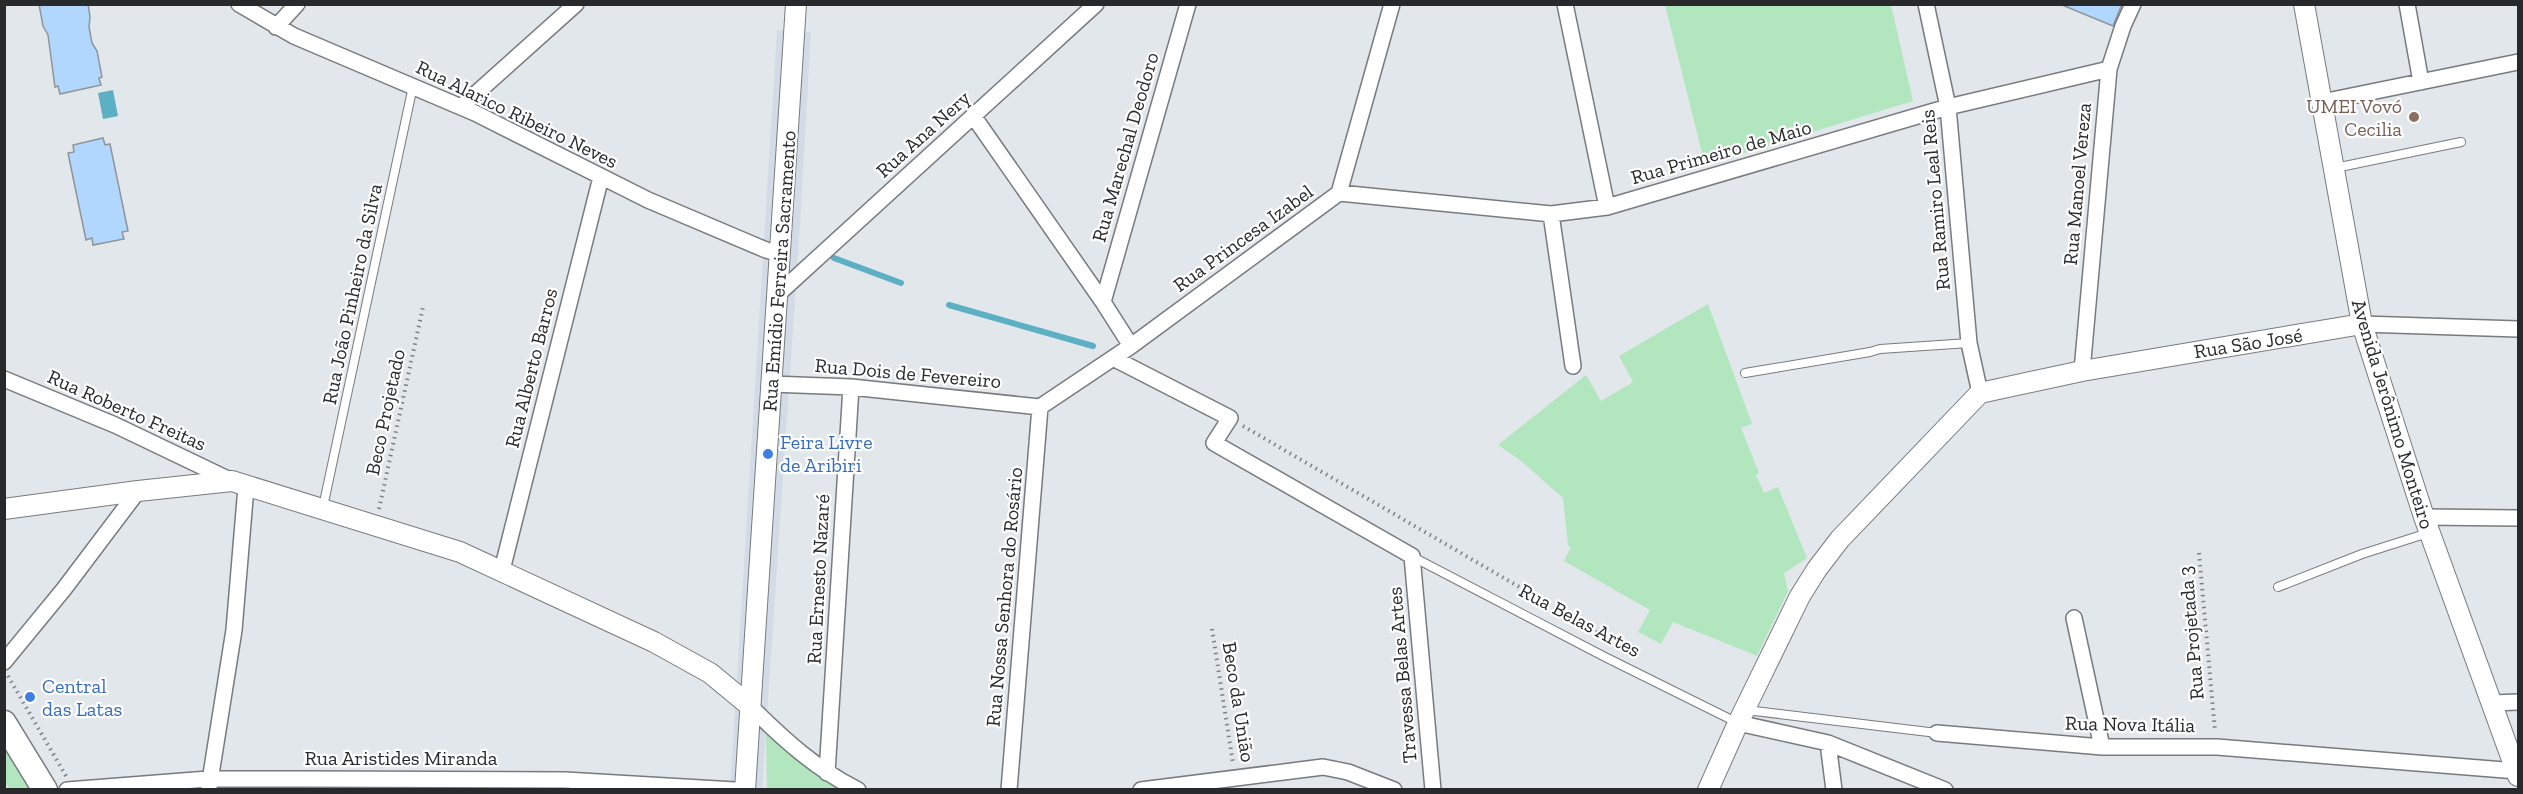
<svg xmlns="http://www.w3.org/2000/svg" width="2523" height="794" viewBox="0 0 2523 794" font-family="'Zilla Slab',serif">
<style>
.built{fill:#d2dbe6}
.green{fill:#b2e6bf}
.water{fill:#5dafc3}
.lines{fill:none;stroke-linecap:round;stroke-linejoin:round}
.stream{stroke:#5dafc3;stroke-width:6}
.building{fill:#b2d7fe;stroke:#909499;stroke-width:1.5}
.service-casing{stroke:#777b7f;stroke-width:10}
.minor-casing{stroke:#777b7f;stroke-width:18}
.tertiary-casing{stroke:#777b7f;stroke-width:22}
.primary-casing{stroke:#777b7f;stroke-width:27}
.path{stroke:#7d8184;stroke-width:4;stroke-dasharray:1.5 4.5;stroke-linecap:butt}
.service{stroke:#fff;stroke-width:8}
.minor{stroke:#fff;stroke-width:15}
.tertiary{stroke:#fff;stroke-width:20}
.primary{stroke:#fff;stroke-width:24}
.education-dot{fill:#8d6e63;stroke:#fff;stroke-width:2}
.shop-dot{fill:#3f7fe0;stroke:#fff;stroke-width:2}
.labels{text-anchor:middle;stroke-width:4.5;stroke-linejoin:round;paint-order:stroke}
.education-label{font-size:20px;fill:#785e54;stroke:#fff;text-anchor:end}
.street-label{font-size:20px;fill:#27292a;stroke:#fff}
.shop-label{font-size:20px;fill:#366cbe;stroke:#fff;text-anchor:start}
</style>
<rect width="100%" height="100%" fill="#e2e7ec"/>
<!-- built -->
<path class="built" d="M777,30L811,32L799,240L762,789L730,790Z"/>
<!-- green -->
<path class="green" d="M1665,5H1891L1913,101L1705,165Z
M1708,304L1752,424L1741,428L1759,473L1756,475L1764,493L1778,487L1807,558L1784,573L1788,591L1757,656L1673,622L1661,644L1638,632L1650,610L1564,561L1571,547L1568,545L1563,498L1520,460L1498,445L1586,375L1601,401L1633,382L1619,356Z
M766,730L814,772L845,789H767Z
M4,748L28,788L27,789H9L5,782Z"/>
<!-- water -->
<path class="water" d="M113,90L118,116L103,119L98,93Z"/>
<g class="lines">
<!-- stream -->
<path class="stream" d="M834,258L901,283
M949,305L1093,346"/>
</g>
<!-- building -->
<path class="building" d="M39,4H88L90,17L89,27L92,43L97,51L102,77L99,78L101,85L60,94L58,86L55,87L48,35L43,26Z
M2122,4L2113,26L2062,5V4Z
M103,138L105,145L110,144L128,231L122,232L124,239L93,245L92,238L86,240L68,153L74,152L73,145Z"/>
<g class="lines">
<!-- service casing -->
<g class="service-casing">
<path id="service" d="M2335,168L2461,142
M1745,373L1870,352L1880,349L1969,343
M323,507L413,86
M1413,557L1605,657L1736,722
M2278,587L2362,554L2428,533
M1746,710L1937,733"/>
</g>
<!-- minor casing -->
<g class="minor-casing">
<path id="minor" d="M239,4L294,36L475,113L648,200L766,250L781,254
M1565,4L1607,207
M1926,4L1948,107L1969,343L1980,393
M2407,4L2421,82
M276,27L297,4
M2322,102L2518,62
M461,107L576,4
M974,117L1103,302L1131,346
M1339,193L1551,214L1607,207L1948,107L2109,69
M1551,214L1573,366
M777,295L1096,4
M1103,302L1188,4
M2362,324L2518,329
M1113,358L1230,418L1214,443L1412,556L1433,790
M2082,371L2109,69L2123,26L2133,4
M4,379L115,425L232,481
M771,384L851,387L1040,407
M1040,407L1131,346L1339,193L1392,4
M2424,517L2518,518
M502,570L601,177
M2074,618L2102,747
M4,662L64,589L138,491
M2492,703L2518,702
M750,706C783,739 816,769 858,790
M1738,723L1828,743L1945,790
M1937,733L2102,747H2217L2517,771
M1828,743L1834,790
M827,773L851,387
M209,787L234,630L246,487
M67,790L208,779H305L565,780L735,790
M1009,790L1040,407
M1141,790L1323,767L1348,772L1394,790"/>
</g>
<!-- tertiary casing -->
<g class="tertiary-casing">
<path id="tertiary" d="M2304,4L2362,324L2424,517L2518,776
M4,509L138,491L232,481L460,552L654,642L710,673L750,706
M745,790L796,4
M1708,790L1738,723L1800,596L1817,569L1840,539L1980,393L2082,371L2362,324"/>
</g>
<!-- primary casing -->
<g class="primary-casing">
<path id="primary" d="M4,723L45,790"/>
</g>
<!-- path -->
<path class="path" d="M1243,426L1636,655
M379,509L423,307
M2199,553L2215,731
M1212,629L1233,763
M8,676L66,776"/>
<!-- service -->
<use href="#service" class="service"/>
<!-- minor -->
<use href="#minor" class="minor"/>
<!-- tertiary -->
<use href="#tertiary" class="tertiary"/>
<!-- primary -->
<use href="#primary" class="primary"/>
</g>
<!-- markers -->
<circle class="education-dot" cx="2414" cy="117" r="6"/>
<g class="shop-dot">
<circle cx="768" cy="454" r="6"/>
<circle cx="30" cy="697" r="6"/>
</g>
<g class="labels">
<!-- education labels -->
<g class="education-label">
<text x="2402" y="113">UMEI Vovó<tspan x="2402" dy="23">Cecilia</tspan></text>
</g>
<!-- street labels -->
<g class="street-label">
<text transform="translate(517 114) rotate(26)" y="7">Rua Alarico Ribeiro Neves</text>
<text transform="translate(923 134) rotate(-42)" y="7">Rua Ana Nery</text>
<text transform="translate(1125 147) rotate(-74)" y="7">Rua Marechal Deodoro</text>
<text transform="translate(1721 152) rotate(-16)" y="7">Rua Primeiro de Maio</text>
<text transform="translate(2077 184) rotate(-85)" y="7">Rua Manoel Vereza</text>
<text transform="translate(1935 200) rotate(-95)" y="7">Rua Ramiro Leal Reis</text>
<text transform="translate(1243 238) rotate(-36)" y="7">Rua Princesa Izabel</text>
<text transform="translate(779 271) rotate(-86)" y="7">Rua Emídio Ferreira Sacramento</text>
<text transform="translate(352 294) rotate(-78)" y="7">Rua João Pinheiro da Silva</text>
<text transform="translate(2248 343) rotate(-9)" y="7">Rua São José</text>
<text transform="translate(531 368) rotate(-76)" y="7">Rua Alberto Barros</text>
<text transform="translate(908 373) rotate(5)" y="7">Rua Dois de Fevereiro</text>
<text transform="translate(127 410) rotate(24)" y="7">Rua Roberto Freitas</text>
<text transform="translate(385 412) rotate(-78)" y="7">Beco Projetado</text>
<text transform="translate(2393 414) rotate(73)" y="7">Avenida Jerônimo Monteiro</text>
<text transform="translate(818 579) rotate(-87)" y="7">Rua Ernesto Nazaré</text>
<text transform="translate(1004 597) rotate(-85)" y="7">Rua Nossa Senhora do Rosário</text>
<text transform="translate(1580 620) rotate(28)" y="7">Rua Belas Artes</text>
<text transform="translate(2191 633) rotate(-95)" y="7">Rua Projetada 3</text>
<text transform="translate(1402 675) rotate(-95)" y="7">Travessa Belas Artes</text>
<text transform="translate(1239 702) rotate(81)" y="7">Beco da União</text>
<text transform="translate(2130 724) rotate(1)" y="7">Rua Nova Itália</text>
<text x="401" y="765">Rua Aristides Miranda</text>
</g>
<!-- shop labels -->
<g class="shop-label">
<text x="780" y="449">Feira Livre<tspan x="780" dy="23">de Aribiri</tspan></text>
<text x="42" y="693">Central<tspan x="42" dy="23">das Latas</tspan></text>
</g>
</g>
<!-- border -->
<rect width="2523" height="794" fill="none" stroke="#27292a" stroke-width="12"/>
</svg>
